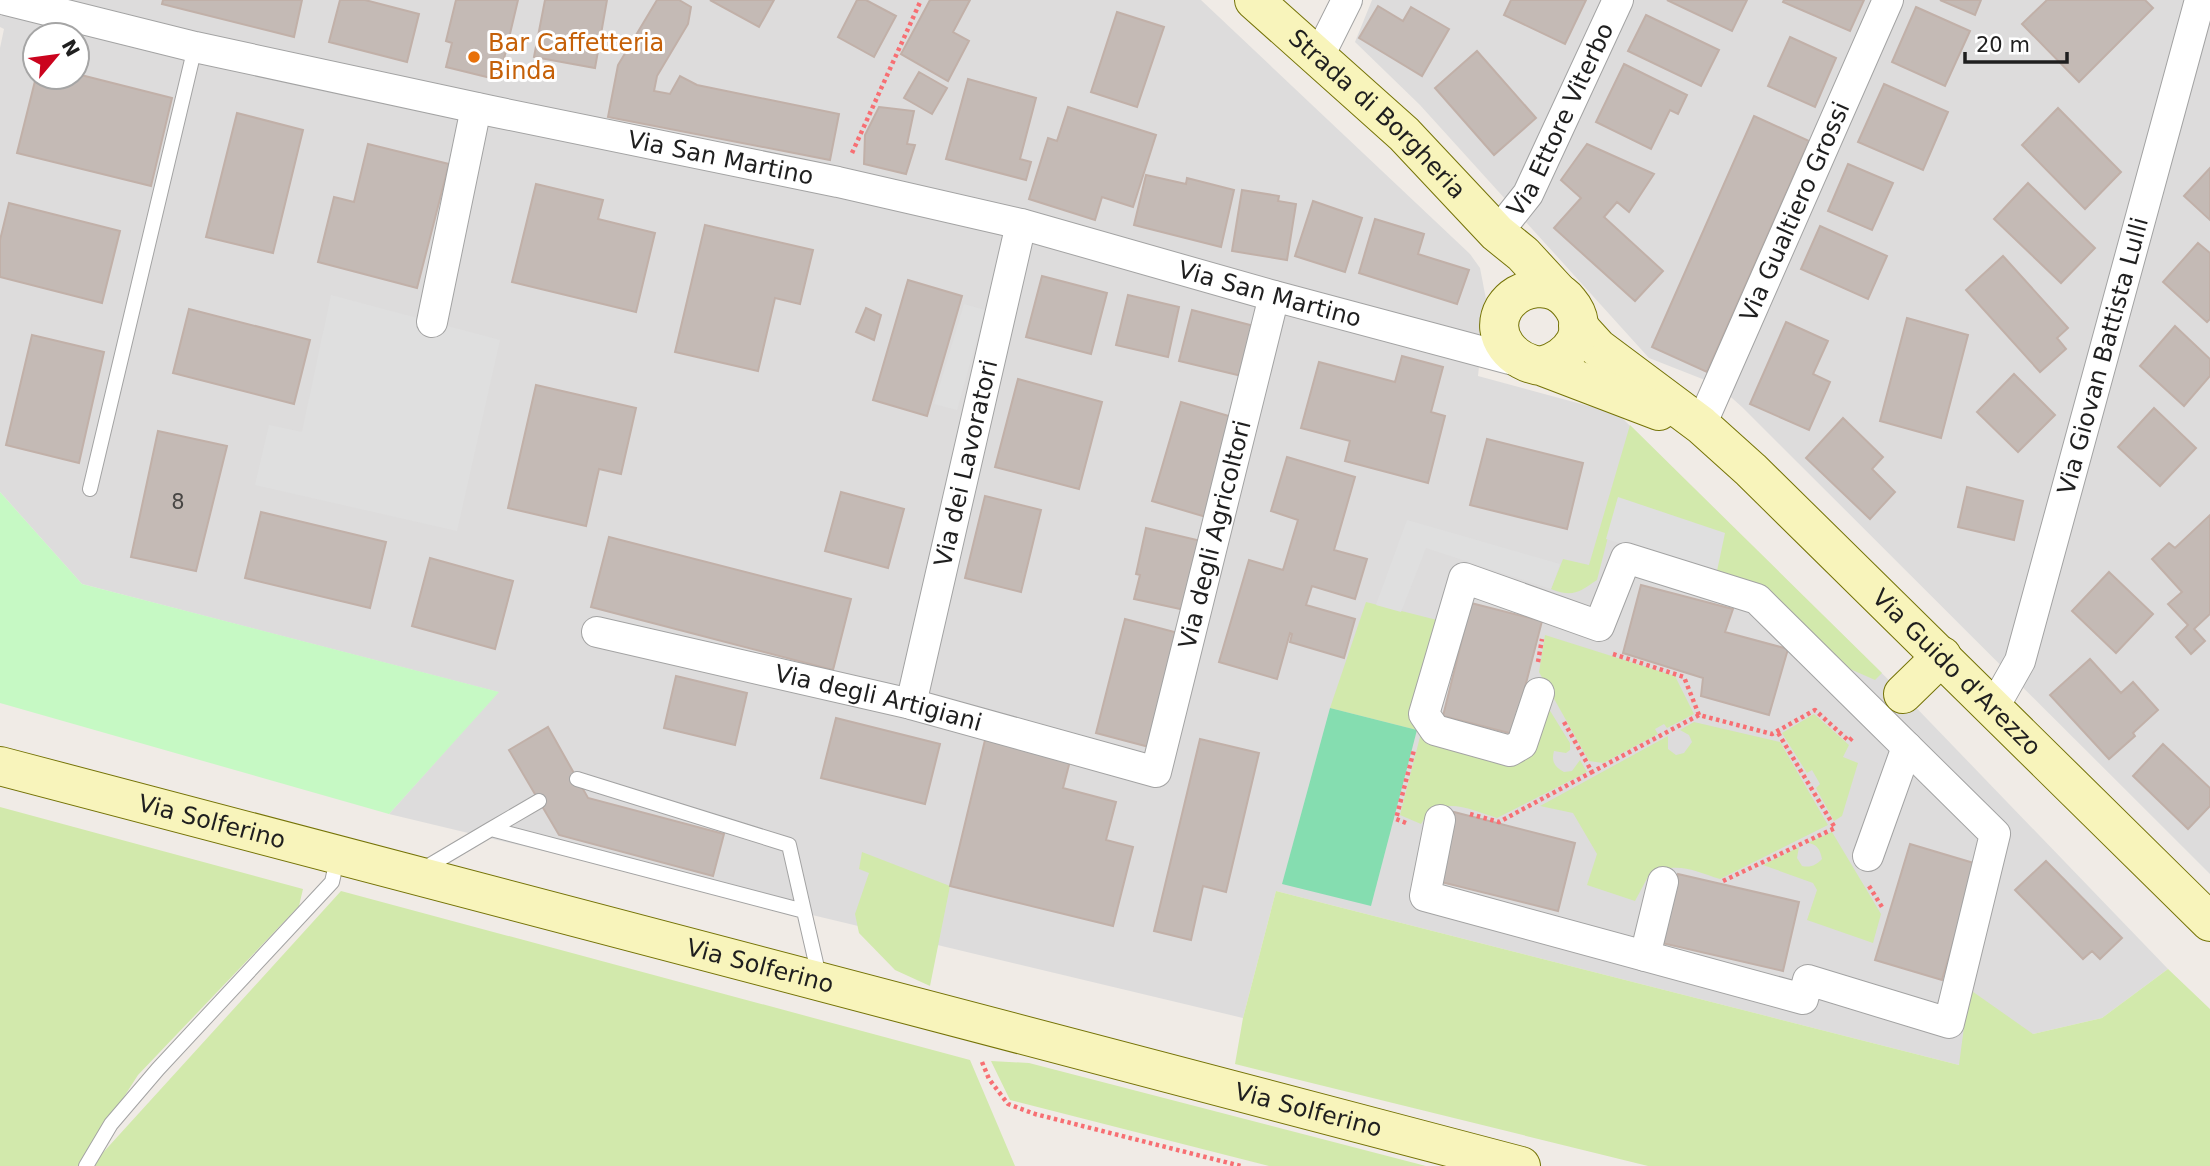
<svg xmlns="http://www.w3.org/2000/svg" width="2210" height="1166" viewBox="0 0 2210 1166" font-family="'DejaVu Sans',sans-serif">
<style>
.residential{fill:#dddcdc;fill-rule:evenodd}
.grass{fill:#d2e9ac}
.park{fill:#c6f9c4}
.pitch{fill:#85ddb0}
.parking{fill:#dfdfdf}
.building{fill:#c4bab5;stroke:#c1b0a8;stroke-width:2}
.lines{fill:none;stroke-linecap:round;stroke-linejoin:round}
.lane-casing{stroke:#a3a3a3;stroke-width:16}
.street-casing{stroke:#a3a3a3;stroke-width:32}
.secondary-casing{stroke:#757307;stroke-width:40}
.path{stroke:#f76f73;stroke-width:4.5;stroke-dasharray:3.5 3.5;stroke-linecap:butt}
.lane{stroke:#fff;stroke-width:14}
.street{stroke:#fff;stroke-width:30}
.secondary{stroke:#f8f4bb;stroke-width:38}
.food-dot{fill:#e8710a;stroke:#fff;stroke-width:2.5}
.labels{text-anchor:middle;stroke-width:6;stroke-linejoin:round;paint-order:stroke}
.number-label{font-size:21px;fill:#484644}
.food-label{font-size:24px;fill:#c56008;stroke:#fff;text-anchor:start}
.street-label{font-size:24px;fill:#1f1f1f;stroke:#fff}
</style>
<rect width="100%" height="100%" fill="#f0ebe6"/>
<!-- residential -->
<path class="residential" d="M0,0H1201L1470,254L1480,268L1486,299L1478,376L1618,414L1903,694L2168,969L2102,1018L2033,1034L1959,1065L1276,891L1243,1018L389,814L498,692L82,584L0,492V48L4,29L0,27ZM35,35H77V77H35Z
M1372,0H2210V874L1742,407L1723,390L1705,380L1649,358L1420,105L1355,42Z"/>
<!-- grass -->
<path class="grass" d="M1630,425L1882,673L1875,680L1850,669L1770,591L1717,571L1618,498L1597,580C1579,592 1573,598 1551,589L1563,559L1589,565Z
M1366,602L1437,620L1417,730L1330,708Z
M1545,635L1675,676L1694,714L1667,728L1664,724L1655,729L1658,734L1603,763L1589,761L1539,672Z
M1544,701L1570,743V750L1566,753L1554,751C1551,762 1555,767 1564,772L1572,771L1580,760L1587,772L1497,818C1471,810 1439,793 1421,824L1400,815L1421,733L1497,759Z
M1814,714L1849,745L1843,757L1858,763L1842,816L1834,821L1816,788L1820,784L1812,770L1807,773L1782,733Z
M1694,722L1780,742L1828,825L1720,879C1692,870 1680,862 1650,873L1635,901L1587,885L1597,854L1573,813L1540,806L1668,736V749L1676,755L1684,753L1692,742L1689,735L1680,730Z
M0,807L303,889L299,906L138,1075L88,1153L99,1157L341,891L970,1060L1015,1166H0Z
M1832,832L1881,914L1873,943L1807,920L1817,890L1813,883L1763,865L1799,847L1797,858L1802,866C1811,868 1816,865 1822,859C1820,849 1817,844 1807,843Z
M862,852L950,886L930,986L895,970L859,933L855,914L869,873L859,869Z
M1276,891L1959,1065L1969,989L2033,1034L2102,1018L2168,969L2210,1009V1166H1648L1235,1064L1243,1018Z
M991,1061L1029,1063L1426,1166H1269L1010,1100Z"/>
<!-- park -->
<path class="park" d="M0,492L82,584L499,692L389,814L0,703Z"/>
<!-- pitch -->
<path class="pitch" d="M1330,708L1417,730L1371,906L1282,884Z"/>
<!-- parking -->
<path class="parking" d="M331,295L500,340L457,531L255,485L269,425L302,432Z
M964,304L985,310L957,410L934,404Z
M1618,497L1725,533L1717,571L1606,539Z
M1407,520L1560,564L1551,589L1426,548L1401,612L1376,605Z"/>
<!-- building -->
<path class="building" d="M163,0H302L294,37L162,4Z
M340,0H365L419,14L407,62L329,42Z
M456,0H518L499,80L446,67L452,43L446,41Z
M545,0H607L595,68L534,57Z
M657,0H679L691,7L688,24L657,76L654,91L670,94L680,76L697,85L839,114L830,160L608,117L618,65Z
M710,0H774L759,27Z
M857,0H866L896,16L874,57L838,37Z
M930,0H970L953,32L969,41L948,81L901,54Z
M1511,0H1586L1565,44L1504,15Z
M1667,0H1747L1732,31Z
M1784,0H1864L1850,31L1783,2Z
M1940,0H1981L1975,15Z
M2047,0H2145L2153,8L2079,82L2022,24Z
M1378,6L1403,21L1411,7L1449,29L1422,76L1359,38Z
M1916,7L1970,31L1945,86L1892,62Z
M1117,12L1164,27L1137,107L1091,92Z
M1646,15L1719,50L1701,86L1628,51Z
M1790,37L1836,58L1815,107L1768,86Z
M1477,51L1536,118L1494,155L1435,88Z
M1624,64L1687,95L1678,114L1670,110L1651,149L1596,122Z
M919,72L947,88L932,114L904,98Z
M77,74L172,98L151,186L17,153L36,77H77Z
M968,79L1036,98L1020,159L1031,162L1026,180L946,159Z
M1884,84L1948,112L1923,170L1858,142Z
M879,107L914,111L907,144L915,145L906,174L864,164L865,135Z
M1068,107L1156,135L1133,207L1102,197L1095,220L1029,199L1048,138L1057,141Z
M2058,108L2121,172L2085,209L2022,145Z
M237,113L303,130L273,253L206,237Z
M1754,116L1809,141L1707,372L1652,347Z
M368,144L449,164L417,288L318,262L334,197L354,202Z
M1587,144L1654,174L1629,212L1617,202L1604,217L1663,271L1635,301L1554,228L1581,198L1561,180Z
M1848,164L1893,183L1872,230L1828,211Z
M2210,168V220L2184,196Z
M1146,175L1186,184L1187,178L1234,190L1221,247L1134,225Z
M2028,183L2095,248L2061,283L1994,219Z
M536,184L603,200L598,219L655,233L636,312L512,282Z
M1242,190L1279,196L1278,201L1296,204L1287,260L1232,251Z
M1313,201L1362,218L1345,272L1295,256Z
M9,203L120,231L102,303L0,277V240Z
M1375,219L1424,234L1418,254L1469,270L1457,304L1359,273Z
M705,225L813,250L800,304L775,298L758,371L675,352Z
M1820,226L1887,256L1868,299L1801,269Z
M2198,243L2210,253V319L2207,322L2163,282Z
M2003,256L2068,328L2057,338L2066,349L2040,372L1966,290Z
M1042,276L1107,293L1091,354L1026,337Z
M908,280L962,296L927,416L873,400Z
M1128,295L1179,307L1168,357L1116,345Z
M866,308L881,315L874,340L856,332Z
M189,309L310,340L294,404L173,373Z
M1192,310L1258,327L1246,377L1179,361Z
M1907,318L1968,335L1941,438L1880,421Z
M1786,322L1828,341L1813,374L1830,382L1809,430L1750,404Z
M2175,326L2210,359V376L2184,406L2140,366Z
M32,335L104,352L79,463L6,445Z
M1402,356L1443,367L1431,412L1445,416L1428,483L1345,461L1350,441L1301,428L1319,362L1395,382Z
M2014,374L2055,415L2018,452L1977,412Z
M1018,379L1102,402L1079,489L995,467Z
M536,385L636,408L621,474L599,469L586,526L508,508Z
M1181,402L1232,417L1206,517L1152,501Z
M2154,408L2196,448L2160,486L2118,447Z
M1843,418L1883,457L1872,469L1895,492L1870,519L1806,458Z
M158,431L227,446L196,571L131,557Z
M1487,439L1583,463L1567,529L1470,505Z
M1287,457L1355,477L1334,550L1367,559L1355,599L1312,586L1306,605L1355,619L1344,658L1290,642L1292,634L1290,633L1277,679L1219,662L1249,560L1283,570L1298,520L1271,511Z
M1967,487L2023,501L2014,540L1958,527Z
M841,492L904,509L888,568L825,551Z
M985,496L1041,510L1021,592L965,578Z
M261,512L386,542L370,608L245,578Z
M2210,515V614L2194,629L2205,641L2191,654L2176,637L2188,625L2168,604L2182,592L2152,559L2169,543L2175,548Z
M1146,528L1201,541L1185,610L1134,599L1140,575L1136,574Z
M609,537L851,599L833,670L591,607Z
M430,558L513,581L495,649L412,626Z
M2109,572L2153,614L2116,653L2072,611Z
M1641,585L1733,609L1725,632L1788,649L1769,715L1701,696L1703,678L1623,653Z
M1471,603L1542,621L1513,734L1443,716Z
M1125,619L1178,633L1149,747L1096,733Z
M2090,659L2121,693L2133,682L2158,710L2133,733L2135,736L2109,759L2050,695Z
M676,676L747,693L735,745L664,728Z
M836,718L940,744L925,804L821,778Z
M548,727L588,798L724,834L713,876L559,835L509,750Z
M1200,739L1259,753L1226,892L1203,886L1191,940L1154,931Z
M985,740L1070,761L1063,788L1116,802L1106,840L1133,847L1113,926L950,886Z
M2163,744L2210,788V806L2188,829L2133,776Z
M1454,812L1575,843L1558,911L1437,881Z
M1910,844L1977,864L1942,980L1875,960Z
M2046,861L2122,938L2100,959L2092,951L2083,959L2015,890Z
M1678,874L1799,902L1783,971L1662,943Z"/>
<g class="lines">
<!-- lane casing -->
<g class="lane-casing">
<path id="lane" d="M90,489L195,47
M577,779L789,845L804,911
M491,829L539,801
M420,871L491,829L804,911L819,976
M86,1166L111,1124L158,1069L332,882L338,855"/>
</g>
<!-- street casing -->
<g class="street-casing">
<g id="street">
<path id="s1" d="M6,0L195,47L491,111L838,182L1021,224L1274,296L1521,362"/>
<path d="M1319,56L1347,0"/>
<path id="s2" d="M1497,233L1528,194L1618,0"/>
<path d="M432,322L476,108"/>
<path id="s3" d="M1701,425L1888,0"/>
<path id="s4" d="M597,632L911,704L1156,772L1274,296"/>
<path id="s5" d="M911,704L1021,224"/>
<path id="s6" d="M1994,707L2020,661L2200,0"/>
<path d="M1440,820L1425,896L1803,999L1808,980L1949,1023L1995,834L1757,599L1626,558L1599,626L1464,578L1424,714L1435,730L1510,751L1522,744L1539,693"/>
<path d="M1868,856L1907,747"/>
<path d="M1645,956L1663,882"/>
</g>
</g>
<!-- secondary casing -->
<g class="secondary-casing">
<g id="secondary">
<path id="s7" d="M1254,0L1404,134L1497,233L1523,254L1559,293"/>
<path id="s8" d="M1578,326L1598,348L1701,425L1751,470L2210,922"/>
<path d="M1541,366C1570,359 1593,330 1569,302C1552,280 1518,286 1504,308C1488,336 1514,363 1541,366L1659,411"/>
<path d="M1903,694L1942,656"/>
<path id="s9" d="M0,766L1521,1166"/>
</g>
</g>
<!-- path -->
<path class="path" d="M852,153L921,0
M1613,654L1684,677L1699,715L1772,734L1815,710L1849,741L1853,737
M1538,662L1542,639
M1564,722L1592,772L1699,715
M1470,814L1499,822L1592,772
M1406,823L1396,819L1414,750
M1723,881L1835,828L1777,731
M1869,886L1882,907
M982,1062L989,1079L1008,1104L1035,1114L1241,1166"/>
<!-- lane -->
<use href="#lane" class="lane"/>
<!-- street -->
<use href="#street" class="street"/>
<!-- secondary -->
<use href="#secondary" class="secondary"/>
</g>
<!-- markers -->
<circle class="food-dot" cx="474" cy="57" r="7"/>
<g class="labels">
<!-- number labels -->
<g class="number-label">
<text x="178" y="509">8</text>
</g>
<!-- food labels -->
<g class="food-label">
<text x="488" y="51">Bar Caffetteria<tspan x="488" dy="28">Binda</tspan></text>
</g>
<!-- street labels -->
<g class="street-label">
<text dy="8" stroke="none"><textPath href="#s7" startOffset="168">Strada di Borgheria</textPath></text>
<text dy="8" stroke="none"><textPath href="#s2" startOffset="131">Via Ettore Viterbo</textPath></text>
<text dy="8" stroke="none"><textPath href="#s1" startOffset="732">Via San Martino</textPath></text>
<text dy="8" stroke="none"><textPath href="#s3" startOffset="233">Via Gualtiero Grossi</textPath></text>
<text dy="8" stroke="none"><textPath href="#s1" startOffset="1298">Via San Martino</textPath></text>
<text dy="8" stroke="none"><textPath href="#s6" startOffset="369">Via Giovan Battista Lulli</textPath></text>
<text dy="8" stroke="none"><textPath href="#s5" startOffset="247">Via dei Lavoratori</textPath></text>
<text dy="8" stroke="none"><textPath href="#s4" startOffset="821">Via degli Agricoltori</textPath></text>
<text dy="8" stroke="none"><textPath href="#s8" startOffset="514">Via Guido d'Arezzo</textPath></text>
<text dy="8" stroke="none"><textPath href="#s4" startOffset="289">Via degli Artigiani</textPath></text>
<text dy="8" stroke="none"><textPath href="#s9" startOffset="219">Via Solferino</textPath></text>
<text dy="8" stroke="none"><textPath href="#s9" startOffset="786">Via Solferino</textPath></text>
<text dy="8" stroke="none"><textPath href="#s9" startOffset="1353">Via Solferino</textPath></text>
</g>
</g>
<!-- north arrow -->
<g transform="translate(56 56) rotate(61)"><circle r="33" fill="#ffffff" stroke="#a5a5a5" stroke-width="2"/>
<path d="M0-5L12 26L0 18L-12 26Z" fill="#cb041e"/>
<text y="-10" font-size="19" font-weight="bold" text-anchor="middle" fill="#1f1f1f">N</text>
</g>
<!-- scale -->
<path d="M1965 52v10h102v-10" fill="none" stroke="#1f1f1f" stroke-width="3.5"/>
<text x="1976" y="52" font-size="21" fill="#1f1f1f" stroke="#ffffff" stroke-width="5" paint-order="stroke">20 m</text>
</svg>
